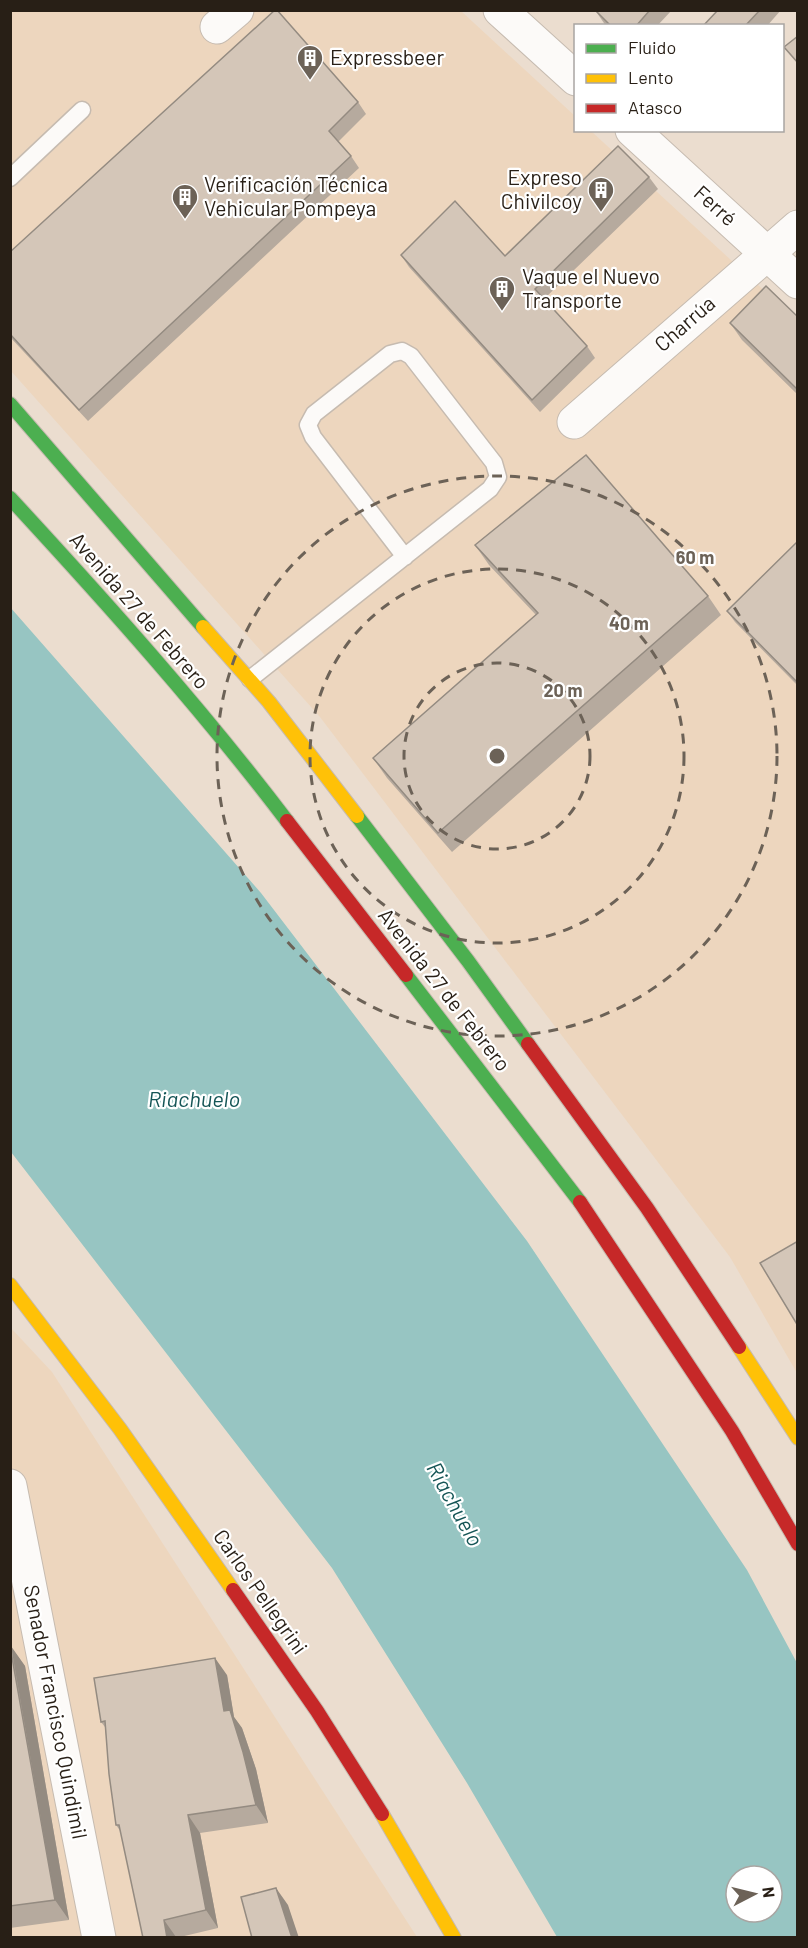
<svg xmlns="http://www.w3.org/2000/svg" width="808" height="1948" viewBox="0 0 808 1948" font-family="Barlow,sans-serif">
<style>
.built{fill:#edd6be}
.water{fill:#97c5c2;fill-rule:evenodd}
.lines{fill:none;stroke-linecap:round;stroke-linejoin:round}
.lane-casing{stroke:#c6bbb0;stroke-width:19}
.street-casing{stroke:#c6bbb0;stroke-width:35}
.fast-casing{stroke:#c6bbb0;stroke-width:16}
.slow-casing{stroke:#c6bbb0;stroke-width:16}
.jam-casing{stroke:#c6bbb0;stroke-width:16}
.lane{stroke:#fcfaf8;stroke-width:16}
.street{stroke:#fcfaf8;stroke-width:33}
.fast{stroke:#4caf50;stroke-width:14}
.slow{stroke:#ffc107;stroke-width:14}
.jam{stroke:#c62828;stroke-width:14}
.wall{fill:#b6aa9e}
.shaded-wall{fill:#948b81}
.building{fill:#d4c6b8;stroke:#948b81;stroke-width:1.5}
.ring{fill:none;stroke:#6c6257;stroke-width:3;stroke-dasharray:10 8}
.labels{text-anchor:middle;stroke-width:4.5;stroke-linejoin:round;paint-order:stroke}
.poi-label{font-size:21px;fill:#281f16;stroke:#fff;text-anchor:start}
.street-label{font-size:21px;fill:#281f16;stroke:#fff}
.water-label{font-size:22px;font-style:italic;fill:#155556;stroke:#fff}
.centre{fill:#6c6257;stroke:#fff;stroke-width:3}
.ring-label{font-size:18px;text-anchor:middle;font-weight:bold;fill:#6c6257;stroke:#fff;stroke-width:4.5;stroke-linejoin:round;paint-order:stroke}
</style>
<rect width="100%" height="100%" fill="#ebddcf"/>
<!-- built -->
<path class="built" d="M10,11H461L575,116L576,130L591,131L797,321V1373L730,1257L320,717L11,371Z
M10,1327L52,1372L417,1937H11Z"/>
<!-- water -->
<path class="water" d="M10,607L261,893L527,1241L747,1570L797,1663V1937H557L467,1783L332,1568L11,1152ZM736,1876H772V1912H736Z"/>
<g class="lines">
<!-- lane casing -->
<g class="lane-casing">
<path id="lane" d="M10,178L82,110
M250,679L490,489L498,477L494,463L411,356L402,351L390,354L314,414L308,425L313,437L405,557"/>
</g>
<!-- street casing -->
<g class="street-casing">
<path id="street" d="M500,10L576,79
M217,27L237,10
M632,130L798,282
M574,422L798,227
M10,1486L99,1938"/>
</g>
<!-- fast casing -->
<g class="fast-casing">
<path id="fast" d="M10,404L203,627
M10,498C106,602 201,708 287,821
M357,816L468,961L528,1044
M406,975L580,1202"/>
</g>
<!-- slow casing -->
<g class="slow-casing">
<path id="slow" d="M203,627L269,702L357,816
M10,1285L120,1429L233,1590
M739,1347L798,1438
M382,1814L454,1938"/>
</g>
<!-- jam casing -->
<g class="jam-casing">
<path id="jam" d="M287,821L406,975
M528,1044L647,1208L739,1347
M580,1202L732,1431L798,1544
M233,1590L317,1711L382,1814"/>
</g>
<!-- lane -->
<use href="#lane" class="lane"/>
<!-- street -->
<use href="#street" class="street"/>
<!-- fast -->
<use href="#fast" class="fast"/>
<!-- slow -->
<use href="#slow" class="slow"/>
<!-- jam -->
<use href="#jam" class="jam"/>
</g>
<!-- wall -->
<path class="wall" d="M595,10H672L657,26H606Z
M718,10H781L767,26H703Z
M358,102L366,114L338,142L351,156L359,168L88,421L10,337V252Z
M649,177L658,189L544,299L587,346L595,358L540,412L409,267L401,255L505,256Z
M798,317V395L742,340L730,323Z
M798,541V686L735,622L727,611Z
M475,545L708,596L721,615L452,852L387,778L373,758L536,615L489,565Z
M10,1646L25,1666L69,1920L10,1928Z
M227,1675L234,1717L242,1728L256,1769L268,1823L200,1833L218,1928L176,1938H143L121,1832L116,1825L105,1727L101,1722Z"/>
<!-- shaded-wall -->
<path class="shaded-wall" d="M11,1646L25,1666L69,1920L55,1900Z
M215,1658L227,1675L234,1717L242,1728L256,1769L268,1823L256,1805L224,1711Z
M188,1815L200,1833L218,1928L206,1910Z
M276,1888L288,1905L299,1938H292Z
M164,1920L176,1937L167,1938Z"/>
<!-- building -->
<path class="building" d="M275,10H277L358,102L329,131L351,156L79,410L10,334V252Z
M595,10H650L636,26H611Z
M718,10H760L745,26H703Z
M798,36V63L784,47Z
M618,146L649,177L535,289L587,346L532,400L401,255L455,201L505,256Z
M766,286L798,317V390L730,323Z
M586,455L708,596L438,833L373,758L538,613L475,545Z
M798,541V683L727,611Z
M798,1241V1326L760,1263Z
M10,1646L55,1900L10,1906Z
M215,1658L224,1711L230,1710L243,1752L256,1805L188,1815L206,1910L164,1920L167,1938H143L119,1825H116L109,1774L105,1721L101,1722L94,1678Z
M276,1888L292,1938H252L241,1897Z"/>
<!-- distance rings -->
<g class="ring">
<circle cx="497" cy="756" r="93"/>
<circle cx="497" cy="756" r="187"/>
<circle cx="497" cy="756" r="280"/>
</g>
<!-- icons -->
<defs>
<g id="building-pin" transform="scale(1.35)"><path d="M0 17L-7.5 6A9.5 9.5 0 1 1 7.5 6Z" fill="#6c6257" stroke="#fff"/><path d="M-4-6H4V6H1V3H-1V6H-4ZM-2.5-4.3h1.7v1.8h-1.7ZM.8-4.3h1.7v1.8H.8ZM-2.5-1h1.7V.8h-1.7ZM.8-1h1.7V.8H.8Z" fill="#fff"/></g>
</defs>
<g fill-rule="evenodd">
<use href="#building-pin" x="310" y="58"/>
<use href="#building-pin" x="601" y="190"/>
<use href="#building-pin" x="185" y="197"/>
<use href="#building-pin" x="502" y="289"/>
</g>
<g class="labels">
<!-- poi labels -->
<g class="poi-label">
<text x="330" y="65">Expressbeer</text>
<text x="582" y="185" text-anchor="end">Expreso<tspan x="582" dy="24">Chivilcoy</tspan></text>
<text x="204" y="192">Verificación Técnica<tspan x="204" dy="24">Vehicular Pompeya</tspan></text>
<text x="522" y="284">Vaque el Nuevo<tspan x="522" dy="24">Transporte</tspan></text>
</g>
<!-- street labels -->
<g class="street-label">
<text transform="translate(715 206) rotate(42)" y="7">Ferré</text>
<text transform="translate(685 324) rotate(-41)" y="7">Charrúa</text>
<text transform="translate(139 611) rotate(49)" y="7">Avenida 27 de Febrero</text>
<text transform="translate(444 990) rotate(52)" y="7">Avenida 27 de Febrero</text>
<text transform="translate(260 1592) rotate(55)" y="7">Carlos Pellegrini</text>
<text transform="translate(55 1712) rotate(79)" y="7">Senador Francisco Quindimil</text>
</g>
<!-- water labels -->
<g class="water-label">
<text x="194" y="1107">Riachuelo</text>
<text transform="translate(455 1504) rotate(61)" y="8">Riachuelo</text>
</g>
</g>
<circle cx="497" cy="756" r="9" class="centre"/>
<g class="ring-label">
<text x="695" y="564">60 m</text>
<text x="629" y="630">40 m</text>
<text x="563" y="697">20 m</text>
</g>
<!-- border -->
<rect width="808" height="1948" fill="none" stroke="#281f16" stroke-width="24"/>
<!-- legend -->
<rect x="574" y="24" width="210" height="108" fill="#ffffff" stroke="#a9a5a2" stroke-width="1.5"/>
<rect x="586" y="44" width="30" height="9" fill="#4caf50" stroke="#a9a5a2" stroke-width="1.5"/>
<text x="628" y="54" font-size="18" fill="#281f16">Fluido</text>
<rect x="586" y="74" width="30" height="9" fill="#ffc107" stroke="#a9a5a2" stroke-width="1.5"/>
<text x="628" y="84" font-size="18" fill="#281f16">Lento</text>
<rect x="586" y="104" width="30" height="9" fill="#c62828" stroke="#a9a5a2" stroke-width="1.5"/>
<text x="628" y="114" font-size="18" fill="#281f16">Atasco</text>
<!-- north arrow -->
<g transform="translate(754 1894) rotate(83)"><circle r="28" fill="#ffffff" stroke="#a9a5a2" stroke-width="1.5"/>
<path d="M0-4.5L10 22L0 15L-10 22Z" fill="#6c6257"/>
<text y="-9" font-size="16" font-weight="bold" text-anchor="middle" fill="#281f16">N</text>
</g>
</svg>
